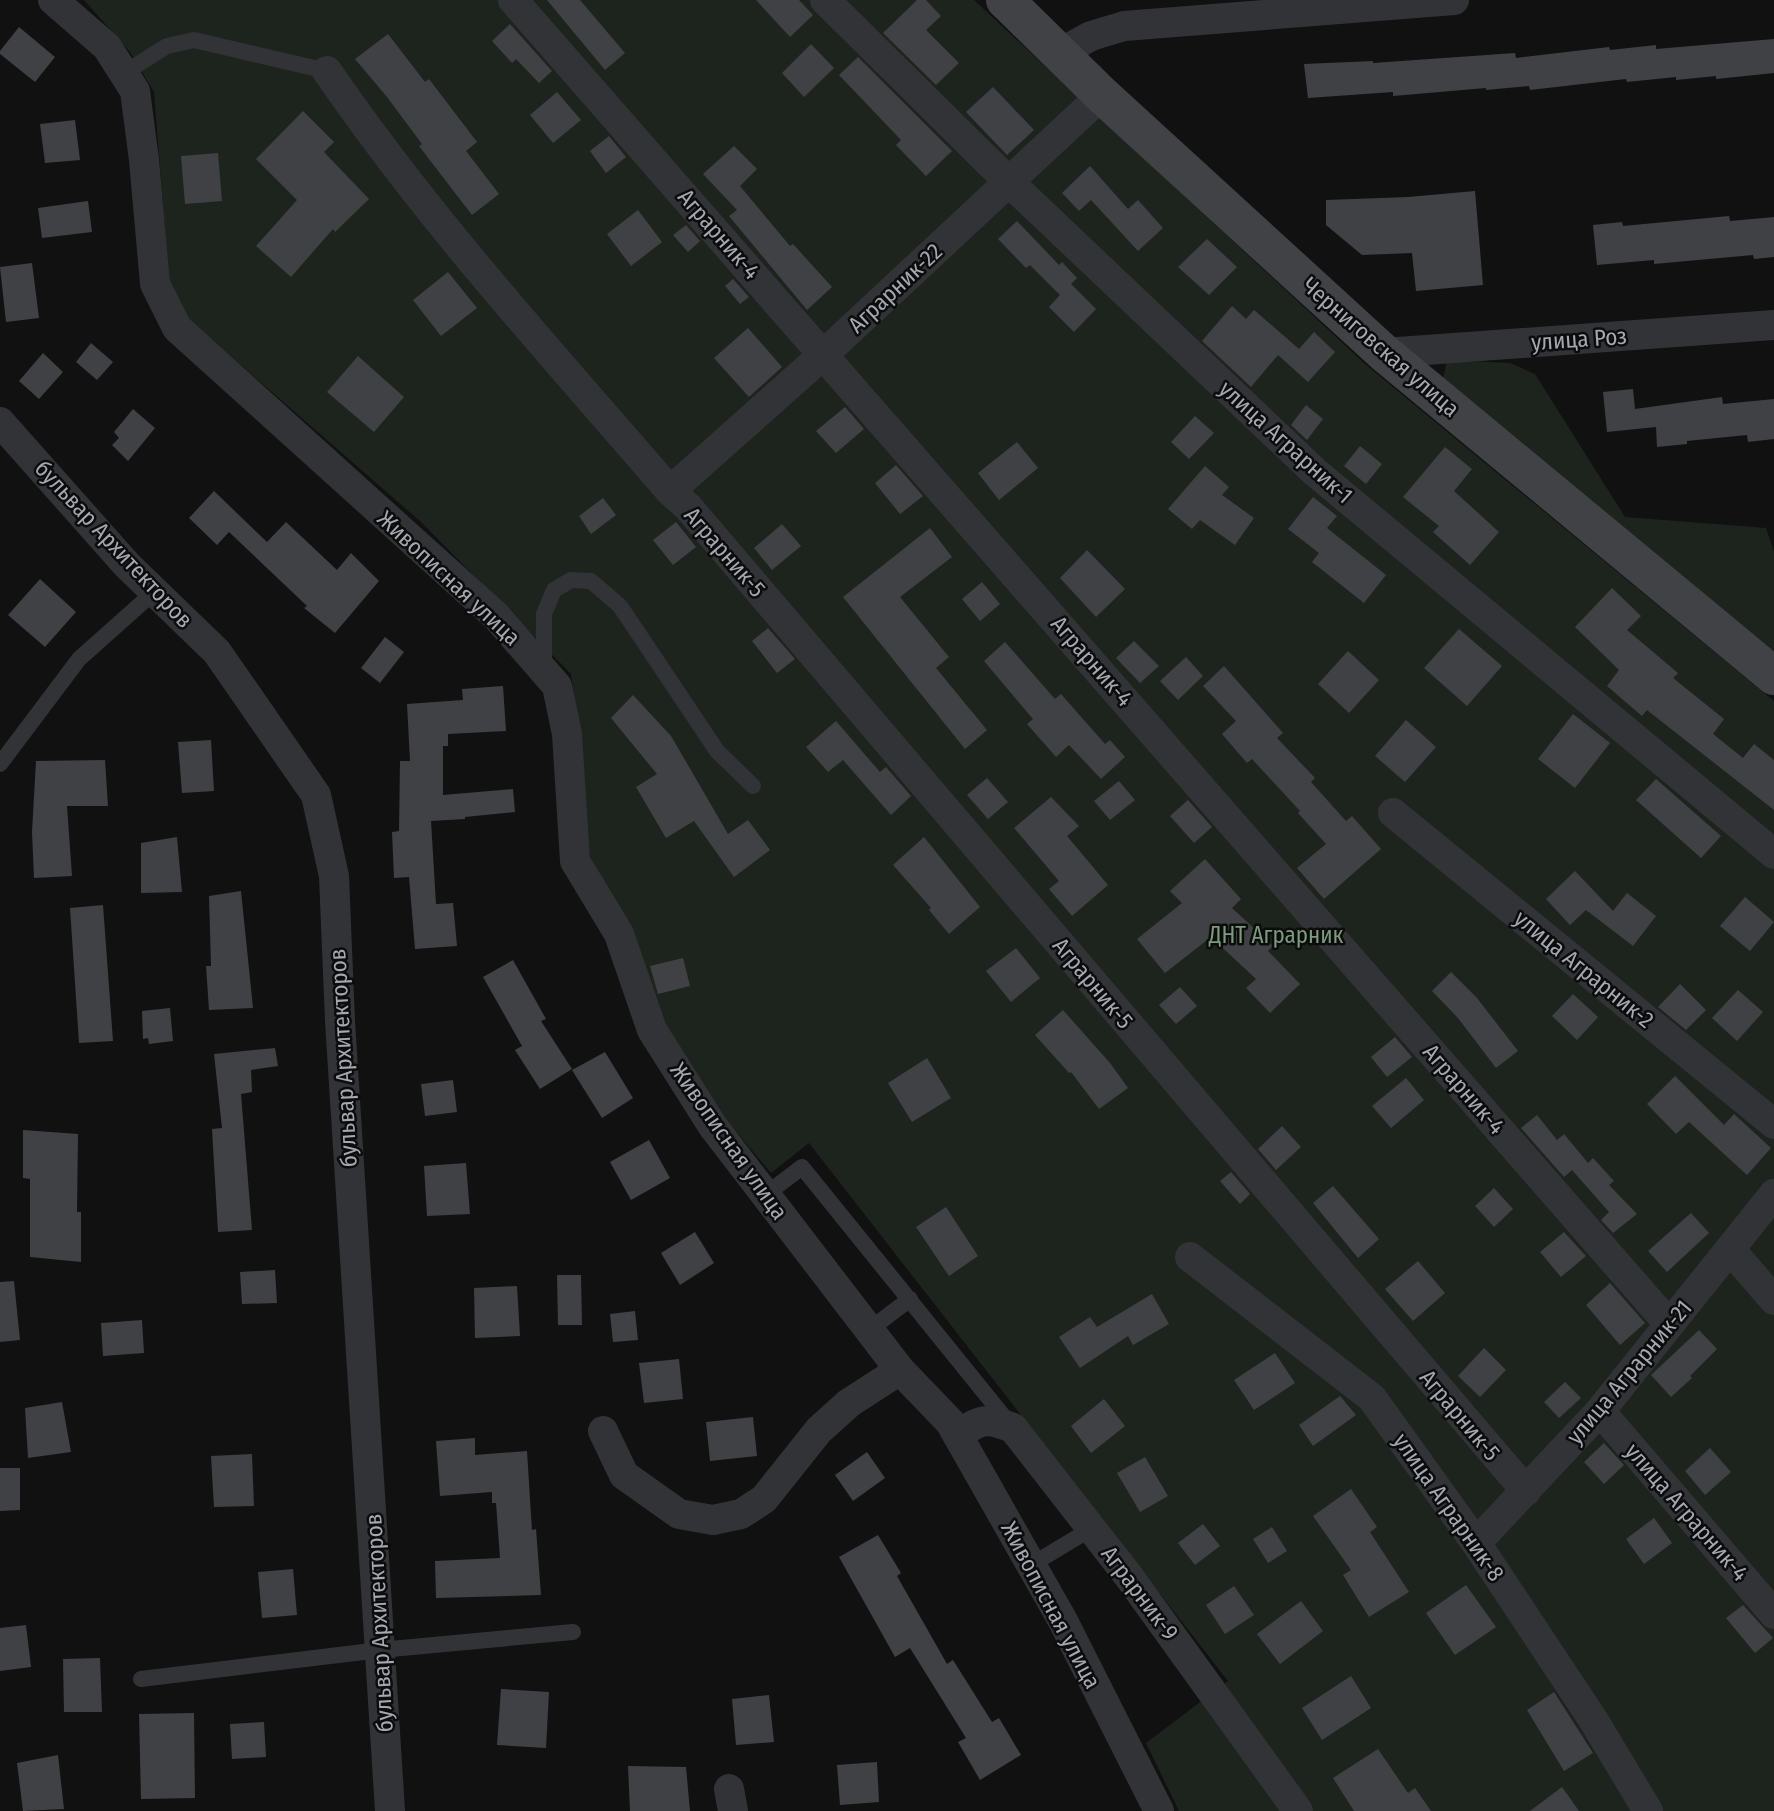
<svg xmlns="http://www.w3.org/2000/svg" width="1774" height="1811" viewBox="0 0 1774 1811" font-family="'Fira Sans Condensed',sans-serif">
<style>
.green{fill:#1d241e}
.building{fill:#404145}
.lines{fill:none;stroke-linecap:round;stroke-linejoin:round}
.lane{stroke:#323336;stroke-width:16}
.street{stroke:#323336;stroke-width:30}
.secondary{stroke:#404246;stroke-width:38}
.labels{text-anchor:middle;stroke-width:5;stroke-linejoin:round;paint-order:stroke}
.street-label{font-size:23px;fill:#a3a8b1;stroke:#0c0c0d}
.park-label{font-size:23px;fill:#7b9b7c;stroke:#0c0c0d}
</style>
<rect width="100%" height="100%" fill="#111112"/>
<!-- green -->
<path class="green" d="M84,0H974L1365,364L1774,701V1811H1179L1146,1743L1228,1681L809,1143L771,1173L719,1111L653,1014L630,929L585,847L580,745L571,674L421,522L188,319L169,281L154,92L130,52Z
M1447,360L1510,363L1535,374L1625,517L1766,528L1774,552V651L1442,384Z"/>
<!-- building -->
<path class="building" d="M547,0H580L625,53L605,70Z
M756,0H799L813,15L790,37Z
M917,0H926L941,16L926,30L959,63L936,85L883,33Z
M510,24L552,71L539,83L516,59L512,63L492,41Z
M19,27L55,57L35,82L0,54V51Z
M388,34L425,82L429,79L477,142L466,151L499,194L472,215L419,146L422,144L387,97L355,59Z
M1774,39V73L1716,79V76L1676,80V77L1627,82L1626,79L1530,90L1529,86L1486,90V88L1393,96V92L1308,98L1304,64L1373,61V63L1515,53L1516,58L1609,47L1610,50L1656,45V49Z
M811,44L834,68L804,97L782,73Z
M858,57L952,151L926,176L896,145L901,140L839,75Z
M993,87L1034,130L1007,155L966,112Z
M557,92L581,120L553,143L530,115Z
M303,111L334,142L324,152L369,199L335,232L333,229L291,277L256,246L297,200L256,159Z
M75,120L80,160L45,163L40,124Z
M609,136L626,157L606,173L590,151Z
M734,146L757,169L740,186L790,246L793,244L832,287L807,310L729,216L737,210L703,174Z
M218,153L222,201L185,204L181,156Z
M1090,166L1128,209L1138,200L1163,228L1138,251L1091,200L1079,211L1062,193Z
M1475,191L1483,285L1416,291L1412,253L1362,255L1326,225V200L1408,197Z
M88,201L92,232L42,238L38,208Z
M638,210L662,242L631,266L607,234Z
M1729,216L1730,221L1774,217V257L1754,259L1753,255L1654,264V260L1597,265L1593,225L1622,222L1623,226Z
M1017,221L1059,265L1062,262L1077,278L1071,284L1096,309L1074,332L1049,307L1060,295L1030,265L1026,268L998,239Z
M686,225L700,241L688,252L673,235Z
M1207,239L1237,267L1209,295L1178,267Z
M32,263L39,318L6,322L0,267Z
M448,272L477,308L441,336L413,300Z
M733,279L749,297L740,304L725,286Z
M1232,306L1246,319L1254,310L1299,349L1314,332L1335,352L1308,382L1278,355L1251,387L1202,341Z
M748,328L782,367L749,397L714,358Z
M91,343L113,362L97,380L76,362Z
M43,353L63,372L39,399L19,381Z
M358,356L404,397L374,432L327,392Z
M1633,389L1635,409L1722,397L1723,404L1774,399V439L1748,442L1747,435L1687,441V444L1657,447L1656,427L1607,432L1603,392Z
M1306,405L1323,419L1307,440L1291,425Z
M845,407L864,429L836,453L816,431Z
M133,409L155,428L128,461L112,445L119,438L114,432Z
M1195,416L1214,433L1189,459L1171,442Z
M1017,442L1038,468L999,500L978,473Z
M1360,446L1382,464L1366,484L1344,466Z
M1445,447L1472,469L1454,491L1499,532L1470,565L1433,532L1439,526L1403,497Z
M896,465L923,496L900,514L875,483Z
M1205,466L1229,487L1222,495L1254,518L1235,545L1200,520L1192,529L1168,509Z
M214,491L267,542L286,522L337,570L351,553L379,581L335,633L304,608L307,606L229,532L217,545L189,518Z
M1313,497L1337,516L1327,528L1386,575L1364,603L1312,562L1319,553L1288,529Z
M603,498L616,515L591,534L579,516Z
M676,522L696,547L673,565L653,540Z
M782,524L801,546L772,570L754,548Z
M930,528L952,557L900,597L949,657L936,668L987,730L965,749L843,597Z
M1087,550L1125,589L1096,617L1060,578Z
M40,579L76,612L45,647L8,615Z
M982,582L1000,604L980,621L962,599Z
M1612,588L1641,616L1627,630L1678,673L1673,678L1724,719L1713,734L1743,758L1754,744L1774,760V810L1647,710L1642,716L1607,686L1619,670L1575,627Z
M768,628L795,659L777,673L752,641Z
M1459,629L1502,666L1467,706L1424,668Z
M385,637L404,652L380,683L361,668Z
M1134,641L1159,666L1140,683L1116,658Z
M1005,642L1055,699L1061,694L1105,744L1110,740L1125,757L1101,779L1069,745L1056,757L1027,724L1033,719L984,661Z
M1348,651L1379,680L1349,713L1318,684Z
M1186,657L1203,676L1178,700L1160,681Z
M1224,666L1283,733L1277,738L1315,778L1311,782L1346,821L1352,816L1381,849L1324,899L1297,868L1326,844L1298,813L1300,811L1252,759L1247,763L1222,734L1236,721L1203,686Z
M503,686L506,731L448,734V746H443V795L513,789L515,812L465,817V819L431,821L436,904L453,903L457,946L415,949L409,877L394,878L392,832L399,831L400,761H410L407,704L463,700L462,689Z
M633,695L671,736L728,834L748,820L770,850L734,877L694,821L666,838L636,787L657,774L611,718Z
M1573,714L1610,743L1575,788L1538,759Z
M1406,720L1436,747L1405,782L1375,756Z
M836,721L880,772L886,767L911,796L891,815L843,760L828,772L806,747Z
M211,740L214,791L182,793L178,742Z
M105,760L108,806H67L72,876L34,878L32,832L36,761Z
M987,778L1008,802L988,819L967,795Z
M1656,779L1721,836L1701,858L1636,800Z
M1119,781L1135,800L1110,820L1094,801Z
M1051,797L1079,826L1067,836L1108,885L1072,916L1049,889L1059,881L1014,828Z
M1188,800L1212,827L1194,843L1170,816Z
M177,837L182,892L141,893V843Z
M924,837L980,907L949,934L929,910L931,908L893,865Z
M1205,859L1241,899L1232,908L1273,946L1268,951L1300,984L1270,1013L1246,988L1256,979L1211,937L1165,973L1137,939L1182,903L1170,891Z
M1575,871L1613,911L1627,893L1656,916L1633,946L1586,910L1570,925L1546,899Z
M241,891L253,1008L209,1010L206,966H211L209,896Z
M1745,897L1774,922L1750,951L1720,926Z
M103,905L113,1041L79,1043L70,908Z
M1016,948L1040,978L1011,1002L986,971Z
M683,958L690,986L658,994L650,966Z
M513,960L546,1019L541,1021L572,1069L540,1089L515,1050L522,1046L483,977Z
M1451,972L1477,998L1518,1051L1496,1068L1458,1018L1432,991Z
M1680,984L1706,1010L1686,1030L1658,1007Z
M1180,987L1197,1006L1176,1024L1159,1005Z
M1738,990L1763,1012L1737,1041L1712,1018Z
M1573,994L1598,1017L1577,1040L1552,1016Z
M170,1008L173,1041L149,1044L148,1038L143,1039L142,1011Z
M1063,1010L1110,1063L1128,1088L1099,1109L1071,1072L1069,1073L1035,1035Z
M1395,1037L1412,1057L1387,1077L1371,1057Z
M275,1048L278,1066L251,1070L252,1092L241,1094L252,1230L218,1232L212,1129L222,1128L214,1054Z
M605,1052L633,1098L602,1118L572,1070Z
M927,1058L951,1098L912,1122L888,1083Z
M1675,1076L1724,1125L1734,1114L1771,1148L1747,1175L1689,1122L1676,1134L1647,1104Z
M1406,1078L1424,1100L1391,1128L1372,1106Z
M453,1080L457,1112L425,1116L421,1084Z
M1537,1115L1557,1140L1564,1134L1588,1163L1593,1158L1614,1181L1609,1185L1637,1214L1613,1233L1601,1220L1609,1212L1572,1170L1564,1177L1521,1128Z
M1282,1126L1301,1147L1276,1170L1258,1149Z
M23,1130L78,1134L77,1212H81V1262L30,1257V1179L23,1178Z
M649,1140L670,1178L631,1200L610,1162Z
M466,1163L470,1214L427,1216L424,1166Z
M1231,1172L1250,1194L1240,1204L1220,1181Z
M1333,1186L1379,1239L1358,1258L1313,1203Z
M1494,1188L1513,1209L1494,1227L1475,1206Z
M946,1207L978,1256L949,1276L916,1227Z
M1691,1213L1709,1233L1667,1272L1648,1251Z
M695,1232L714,1263L680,1285L661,1253Z
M1564,1232L1586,1256L1561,1277L1540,1252Z
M1418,1261L1445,1293L1413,1321L1385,1289Z
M275,1270L277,1303L242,1304L240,1272Z
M557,1275H581L582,1325H558Z
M14,1281L20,1340L0,1342V1282Z
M1610,1283L1645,1323L1620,1345L1586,1305Z
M517,1286L520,1336L475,1338L474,1288Z
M1152,1294L1169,1324L1133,1345L1128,1336L1080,1368L1059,1337L1090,1317L1097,1327Z
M635,1311L638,1340L613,1342L610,1314Z
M142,1320L144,1353L103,1356L101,1323Z
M1699,1330L1717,1349L1690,1376L1692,1378L1671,1397L1651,1375Z
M1484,1348L1506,1370L1480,1397L1458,1376Z
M1275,1353L1295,1383L1254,1410L1234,1380Z
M679,1359L683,1399L644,1403L639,1363Z
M1565,1382L1581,1398L1559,1418L1544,1402Z
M1340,1396L1356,1415L1313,1446L1299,1425Z
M1104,1399L1125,1426L1091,1453L1071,1426Z
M62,1402L71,1452L28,1458L25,1408Z
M753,1417L757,1456L710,1461L706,1422Z
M475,1438V1455L527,1451L532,1530L536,1529L541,1595L436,1598L435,1561L500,1558L496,1503H492V1492L440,1496L436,1441Z
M1604,1443L1624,1465L1604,1484L1584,1462Z
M1710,1448L1731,1472L1705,1495L1685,1471Z
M867,1452L885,1478L853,1501L835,1475Z
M252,1454L254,1506L214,1507L211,1456Z
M1145,1457L1168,1496L1140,1512L1117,1473Z
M0,1468H20V1510L0,1511Z
M1351,1489L1377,1527L1370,1532L1409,1592L1369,1617L1343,1575L1351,1570L1313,1516Z
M1654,1518L1672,1543L1644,1564L1626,1539Z
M1203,1524L1220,1546L1195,1565L1178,1543Z
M1272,1527L1287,1551L1268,1563L1253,1539Z
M878,1535L901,1573L897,1576L947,1664L953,1660L992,1722L999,1718L1021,1755L980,1780L958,1742L966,1738L910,1648L895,1657L839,1557Z
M293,1569L297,1615L262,1618L258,1572Z
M1466,1585L1496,1627L1455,1655L1426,1613Z
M1234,1586L1254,1615L1225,1634L1206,1605Z
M1301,1601L1323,1631L1280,1664L1257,1634Z
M1743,1605L1773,1638L1755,1653L1726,1618Z
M26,1625L31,1667L0,1671V1628Z
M100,1658L102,1712H64L63,1659Z
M1351,1676L1371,1708L1322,1740L1302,1708Z
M501,1689L549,1692L546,1748L497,1745Z
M1554,1692L1593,1753L1564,1771L1527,1710Z
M769,1695L774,1742L736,1745L732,1699Z
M194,1713L195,1798L141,1799L139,1714Z
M264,1722L266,1757L232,1759L230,1724Z
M1378,1749L1408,1793L1415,1788L1431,1811H1354L1333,1778Z
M58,1755L64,1809L23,1811L17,1763Z
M877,1762L879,1802L840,1805L837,1765Z
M628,1766L686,1767L690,1811H630Z
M1562,1787L1579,1811H1530Z"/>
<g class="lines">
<!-- lane -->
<path class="lane" d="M124,73L167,46L194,40L327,71
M544,669V614L554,590L571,580L591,581L620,606L717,751L753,786
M0,764L79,659L153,593
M765,1195L802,1167L1009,1423
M869,1330L910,1299
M1031,1565L1091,1529
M141,1679L380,1650L573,1632"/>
<!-- street -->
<path class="street" d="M53,0L107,47L135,91L144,160L155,284L177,328L496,616L557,686L567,734L575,861L619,934L652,1030L712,1125L900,1370L950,1422L1063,1621L1159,1811
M513,0L1669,1324
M825,0L1009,182L1315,472L1774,854
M1060,53L1091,36L1124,26L1454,0
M327,71C429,220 552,354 670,491
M1102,95L824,354L670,491L688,507L1526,1491
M1384,353L1774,325
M0,422L127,565L217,652L316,795L334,876L340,1021L390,1811
M1393,813L1774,1124
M1730,1249L1774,1300
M1190,1257L1372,1398L1476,1543L1594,1721L1648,1811
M1600,1411L1774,1614
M603,1431L624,1475L679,1514L713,1520L741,1514L764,1499L819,1430L849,1403L900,1370
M957,1435C982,1419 985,1417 1013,1428L1130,1578L1298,1811
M1476,1543L1600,1411L1774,1194
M729,1789L733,1811"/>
<!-- secondary -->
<path class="secondary" d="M1005,0L1102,95L1384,353L1774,676"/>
</g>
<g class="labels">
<!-- street labels -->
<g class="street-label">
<text transform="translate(719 234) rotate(49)" y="8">Аграрник-4</text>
<text transform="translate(895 288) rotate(-43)" y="8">Аграрник-22</text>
<text transform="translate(1579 339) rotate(-4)" y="8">улица Роз</text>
<text transform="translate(1381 347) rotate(41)" y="8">Черниговская улица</text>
<text transform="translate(1286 442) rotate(42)" y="8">улица Аграрник-1</text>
<text transform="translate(114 544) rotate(47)" y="8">бульвар Архитекторов</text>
<text transform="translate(725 552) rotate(49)" y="8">Аграрник-5</text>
<text transform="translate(449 578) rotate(43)" y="8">Живописная улица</text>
<text transform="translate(1092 661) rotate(49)" y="8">Аграрник-4</text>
<text transform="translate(1584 969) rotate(39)" y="8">улица Аграрник-2</text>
<text transform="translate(1093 983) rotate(50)" y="8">Аграрник-5</text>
<text transform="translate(343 1058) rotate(-93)" y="8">бульвар Архитекторов</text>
<text transform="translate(1464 1089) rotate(49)" y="8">Аграрник-4</text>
<text transform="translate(729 1141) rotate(55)" y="8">Живописная улица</text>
<text transform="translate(1629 1372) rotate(-50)" y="8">улица Аграрник-21</text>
<text transform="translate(1460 1415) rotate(50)" y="8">Аграрник-5</text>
<text transform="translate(1449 1507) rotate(55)" y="8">улица Аграрник-8</text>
<text transform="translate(1687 1512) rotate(49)" y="8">улица Аграрник-4</text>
<text transform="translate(1140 1593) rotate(53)" y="8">Аграрник-9</text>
<text transform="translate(1051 1605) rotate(62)" y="8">Живописная улица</text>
<text transform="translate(379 1623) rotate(-93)" y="8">бульвар Архитекторов</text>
</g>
<!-- park labels -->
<g class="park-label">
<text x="1276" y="943">ДНТ Аграрник</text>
</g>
</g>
</svg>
